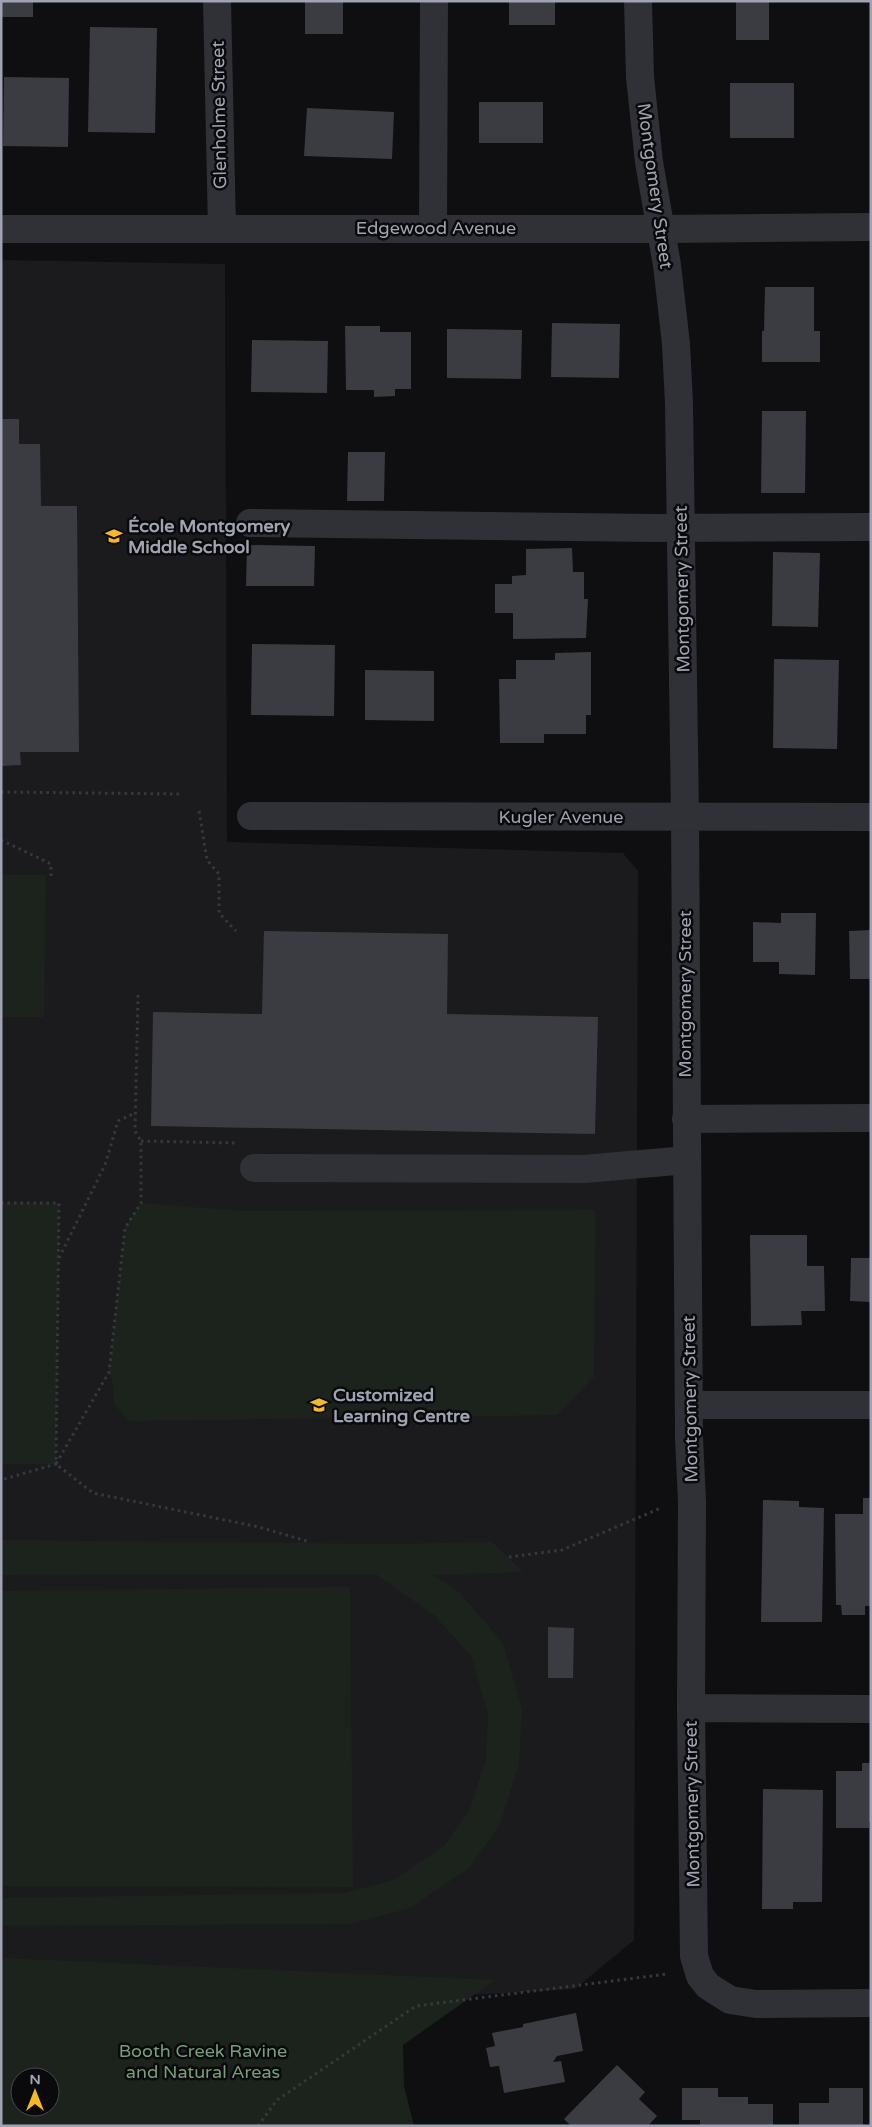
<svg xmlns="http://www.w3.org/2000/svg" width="872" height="2127" viewBox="0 0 872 2127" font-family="'Varela Round',sans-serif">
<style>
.built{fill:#1b1b1e}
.green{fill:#1c231d;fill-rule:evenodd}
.building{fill:#3b3c41}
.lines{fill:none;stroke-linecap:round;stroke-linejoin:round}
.path{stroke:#36383d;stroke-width:3;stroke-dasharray:2.5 4;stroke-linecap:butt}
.minor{stroke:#303136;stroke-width:28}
.labels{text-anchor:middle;stroke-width:5;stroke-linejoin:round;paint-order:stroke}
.street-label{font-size:18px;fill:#a0a4b2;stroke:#0a0a0c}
.poi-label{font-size:18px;font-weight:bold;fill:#a0a4b2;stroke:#0a0a0c;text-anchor:start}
.park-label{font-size:18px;fill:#769e7a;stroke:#0a0a0c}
</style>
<rect width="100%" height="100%" fill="#0f0f11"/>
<!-- built -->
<path class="built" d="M1,260L225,264L227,842L623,853L638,871L634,1940L575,1989L403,1999L1,1997Z"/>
<!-- green -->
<path class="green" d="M1,875H46L44,1017H1Z
M1,1203H59L56,1464H1Z
M141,1203L241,1211L595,1210L594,1377L557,1415L129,1421L114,1404L113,1383L109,1372L125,1228Z
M1,1540L389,1544L492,1542L523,1572L433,1575L459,1592L503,1643L522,1710L519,1764L500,1824L469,1868L410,1908L350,1924L1,1926V1898L344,1893L394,1880L444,1846L470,1809L486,1759L488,1714L472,1657L435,1616L376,1574L1,1575Z
M350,1587L353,1887L1,1886V1591Z
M1,1958L495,1980L403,2045L404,2086L414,2126H1ZM20,2077H50V2107H20Z"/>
<!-- building -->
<path class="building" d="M1,1H33V17H1Z
M305,1H343V34H305Z
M509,1H555V25H509Z
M736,1H769V40H736Z
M90,27L157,28L155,133L88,132Z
M4,77L69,78L68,147L3,146Z
M730,83H794V138H730Z
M479,102H543V143H479Z
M307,108L394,112L392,159L304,156Z
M765,287H814V331H820V362H762V331H764Z
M552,323L620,324L619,378L551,377Z
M345,326H380V332H411V389H395V396L374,397V390H346Z
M447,329L522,330L521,379L447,378Z
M252,340L328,341L327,393L251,392Z
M762,411H806L805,493H761Z
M1,419H19V444H40L41,506H77L79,752H20L21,765L1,766Z
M348,452H385L384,501H347Z
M247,545L315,546L314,586H246Z
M572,548L573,572H584V599H588L586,638L513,639V613H495V584H512V576L526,575V549Z
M773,552L820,553L818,627L772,626Z
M252,644L335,645L334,716L251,715Z
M591,652V715H586V734H544V743H500L499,679H516V660H555V653Z
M774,659L839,660L837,749L773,748Z
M365,670L434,671V721L365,720Z
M781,913H816L815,975L779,974V962H753V922L781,923Z
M871,930V979H850L849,931Z
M264,931L448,934L447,1014L598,1017L595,1134L151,1126L153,1012L262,1014Z
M750,1235H807V1266H824L825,1311H801L802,1325L751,1326Z
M851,1258H871V1302L850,1301Z
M863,1498H871V1606H865V1615H842L841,1605H836L835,1514H863Z
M763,1500L799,1501V1507L824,1508L822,1622H761Z
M548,1627L574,1628L573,1678H548Z
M862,1763H871V1822H869V1828H836V1771H862Z
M763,1789L823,1790L822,1902H793V1909H762Z
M576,2013L583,2051L557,2056L553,2062L561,2061L565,2082L504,2093L499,2066L490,2067L486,2048L495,2046L492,2033L523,2027V2024Z
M617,2065L645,2092L639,2099L657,2116L648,2126H571L564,2119Z
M682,2088H718V2097H748V2104H773V2126H700V2120H682Z
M829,2088H863V2126H799V2103H829Z"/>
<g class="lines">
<!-- path -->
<path class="path" d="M1,792L180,794
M199,811L207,860L219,874V913L236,931
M1,840L51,864V877
M138,995L135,1131L141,1141V1203L125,1228L109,1372L56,1464L93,1493L259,1527L310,1542
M141,1141L236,1143
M1,1203H59L56,1464L1,1480
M59,1258L105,1165L118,1121L135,1113
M509,1557L562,1550L661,1508
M258,2126L277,2100L416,2006L667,1974"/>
<!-- minor -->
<path class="minor" d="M217,1L222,229
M638,1L640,77L649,162L667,265L676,344L679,404L685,817L689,1437L692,1502L691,1708L694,1956L700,1976L708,1986L730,2000L756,2004L871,2003
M433,228L434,1
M1,229H661L871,227
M250,523L655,528L871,527
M251,816L871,817
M686,1119L871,1118
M254,1168L584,1169L687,1160
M689,1405H871
M691,1708L871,1709"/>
</g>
<!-- icons -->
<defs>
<g id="school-bare" transform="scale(1.35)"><path d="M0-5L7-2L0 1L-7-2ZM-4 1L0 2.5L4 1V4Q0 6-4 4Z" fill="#f7b921" stroke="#0a0a0c" stroke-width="2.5" paint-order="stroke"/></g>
</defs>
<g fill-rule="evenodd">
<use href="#school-bare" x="114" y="536"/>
<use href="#school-bare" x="319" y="1405"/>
</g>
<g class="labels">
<!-- street labels -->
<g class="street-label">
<text transform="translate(219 115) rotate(-91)" y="6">Glenholme Street</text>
<text transform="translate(655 186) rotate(82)" y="6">Montgomery Street</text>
<text x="436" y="234">Edgewood Avenue</text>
<text transform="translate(682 589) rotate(-91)" y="6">Montgomery Street</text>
<text x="561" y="823">Kugler Avenue</text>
<text transform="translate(685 994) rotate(-90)" y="6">Montgomery Street</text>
<text transform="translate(690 1399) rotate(-91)" y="6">Montgomery Street</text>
<text transform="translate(692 1804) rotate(-91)" y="6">Montgomery Street</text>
</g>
<!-- poi labels -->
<g class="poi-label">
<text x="128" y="532">École Montgomery<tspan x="128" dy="21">Middle School</tspan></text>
<text x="333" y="1401">Customized<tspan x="333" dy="21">Learning Centre</tspan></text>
</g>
<!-- park labels -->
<g class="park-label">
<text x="203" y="2057">Booth Creek Ravine<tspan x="203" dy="21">and Natural Areas</tspan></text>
</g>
</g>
<!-- border -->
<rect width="872" height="2127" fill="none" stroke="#a0a4b2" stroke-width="5"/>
<!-- north arrow -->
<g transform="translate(35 2092)"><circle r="24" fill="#0a0a0c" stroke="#46484e"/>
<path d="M0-4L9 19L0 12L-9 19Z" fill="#f7b921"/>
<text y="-8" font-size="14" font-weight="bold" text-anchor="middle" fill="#a0a4b2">N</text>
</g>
</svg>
